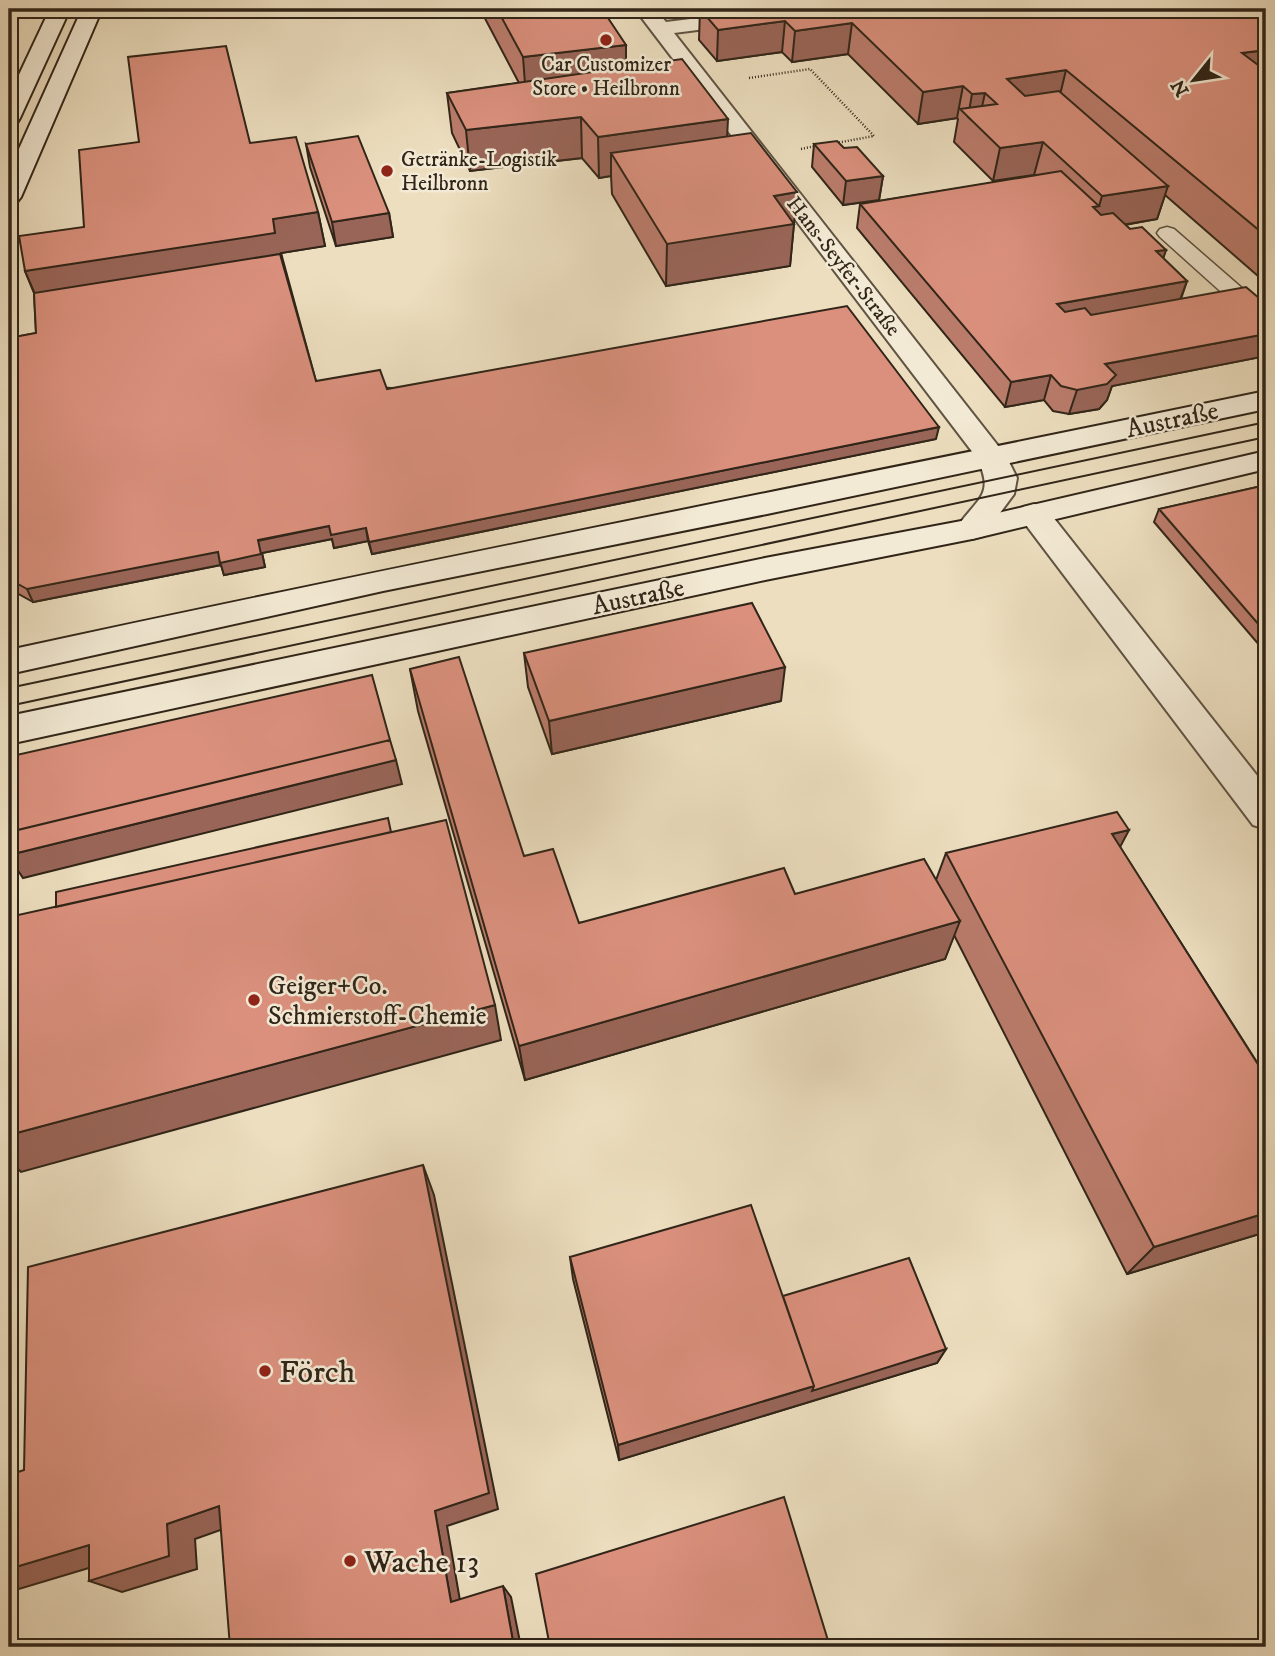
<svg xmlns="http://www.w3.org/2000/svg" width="1275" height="1656" viewBox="0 0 1275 1656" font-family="'IM FELL DW Pica',serif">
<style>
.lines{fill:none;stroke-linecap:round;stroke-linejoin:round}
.service-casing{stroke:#5f5342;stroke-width:3}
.minor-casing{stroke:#5f5342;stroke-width:4}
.secondary-casing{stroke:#302518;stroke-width:4}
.path{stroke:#302518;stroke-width:2.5;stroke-dasharray:1 2;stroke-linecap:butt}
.service{fill:#f3ead5;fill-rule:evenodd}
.minor{fill:#f3ead5;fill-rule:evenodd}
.secondary{fill:#f3ead5;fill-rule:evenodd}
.tram{stroke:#302518;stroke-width:2}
.wall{fill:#bb7c6c;stroke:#302518;stroke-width:2}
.shaded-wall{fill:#996558;stroke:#302518;stroke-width:2}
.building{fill:#da907d;stroke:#302518;stroke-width:2}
.poi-dot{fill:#8f2418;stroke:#f3ead5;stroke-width:2.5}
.labels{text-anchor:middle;stroke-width:5;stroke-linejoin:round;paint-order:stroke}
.far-poi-label{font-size:21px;fill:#302518;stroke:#f3ead5}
.far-street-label{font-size:21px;fill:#302518;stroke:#f3ead5}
.street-label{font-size:26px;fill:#302518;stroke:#f3ead5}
.poi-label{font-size:26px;fill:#302518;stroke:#f3ead5;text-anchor:start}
.near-poi-label{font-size:32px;fill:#302518;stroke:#f3ead5;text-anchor:start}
</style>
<rect width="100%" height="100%" fill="#ecdebf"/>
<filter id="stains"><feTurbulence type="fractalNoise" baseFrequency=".00286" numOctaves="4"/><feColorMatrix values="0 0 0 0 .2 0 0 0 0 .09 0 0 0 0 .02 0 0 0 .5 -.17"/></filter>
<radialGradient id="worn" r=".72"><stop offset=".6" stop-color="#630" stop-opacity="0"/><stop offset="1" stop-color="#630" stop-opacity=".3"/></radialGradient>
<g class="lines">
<!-- service casing -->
<g class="service-casing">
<path id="service" d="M1167,227L1174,229L1266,309V326L1258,325L1160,237L1157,233L1160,229Z"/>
</g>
<!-- minor casing -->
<g class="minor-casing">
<path id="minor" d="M635,9H655L666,22L772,9H826L816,15L674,33L1006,456L1017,478L1014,494L983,536L972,539L961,536L956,529C976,498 996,497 977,458Z
M1034,504L1045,507L1266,787V829L1253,825L1023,521L1018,514L1023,507Z"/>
</g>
<!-- secondary casing -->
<g class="secondary-casing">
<path id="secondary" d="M50,9H70L20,118L17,123L9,125V96Z
M82,9H102L21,197L17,202L9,204V171Z
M1266,391V409L767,514L383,591L9,674V650C427,559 847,478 1266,391Z
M1266,451V469L972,539L765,580L9,744V716L765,558L972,519Z"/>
</g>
<!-- path -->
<path class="path" d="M749,78L810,69L874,136L836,143
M801,149L820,145
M9,251L15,232"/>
<!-- service -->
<use href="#service" class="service"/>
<!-- minor -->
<use href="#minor" class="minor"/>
<!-- secondary -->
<use href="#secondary" class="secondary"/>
<!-- tram -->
<path class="tram" d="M9,688L1266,422
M9,706L1266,437"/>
</g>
<!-- wall -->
<path class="wall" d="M480,9H602L626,67L727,137L794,223L790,266L666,286L612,194L611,176L599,178L582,158L470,171L452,133L447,93L519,83Z
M700,9L847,18L863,16L859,13L860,9H1266V283L1165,195L1157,219L1125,225L1130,229L1166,250L1163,258L1187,281L1181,299L1263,301L1266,292V356L1112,386L1107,400L1099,409L1069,414L1053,411L1044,400L1005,407L857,228L860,204L1035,176L993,181L954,142L958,119L957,118L918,124L848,54L792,62L782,52L717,61L699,40Z
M250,143L318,212L325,246L281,253L316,381L936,439L372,554L368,541L334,548L332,539L262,553L265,567L224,575L221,565L33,602L15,592L9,580V338L36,333L34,293L25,271L84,227Z
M306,144L389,213L393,237L336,246L310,167Z
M814,144L844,148L883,176L879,200L843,205L812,167Z
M1266,485V653L1154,522L1159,509Z
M524,653L781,701L552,754L528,687Z
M410,669L524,856L579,923L795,894L936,880L946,853L1120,847L1260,1067L1266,1065V1232L1127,1274L954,935L945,959L525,1080L418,711Z
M570,1257L783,1296L946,1349L937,1363L619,1460L573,1279Z"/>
<!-- shaded-wall -->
<path class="shaded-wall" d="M785,21L782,52L717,61L718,30Z
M852,23L848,54L792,62L795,31Z
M626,45V84L526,97L523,57Z
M1266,50V80L1242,53Z
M1066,70L1058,103L1000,112L1007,79Z
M963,86L957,118L918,124L923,92Z
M985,93L978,125L968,117L972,94Z
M581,117L582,158L470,171L466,130Z
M728,119L726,159L611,153V176L599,178L598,137Z
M1043,142L1034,175L993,181L1000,148Z
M883,176L879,200L843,205L846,181Z
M1168,186L1157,219L1092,230L1093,207L1099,206L1102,196Z
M797,192L790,266L666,286L667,244L774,196Z
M318,212L325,246L281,253L283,267L40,306L25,271L273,219Z
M389,213L393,237L336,246L332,222Z
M1166,250L1158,274L1156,251Z
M1187,281L1178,305L1050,329L1057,304Z
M1266,334V356L1112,386L1107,400L1099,409L1069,414L1077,390L1105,364Z
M1051,375L1044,400L1005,407L1011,382Z
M939,427L936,439L372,554L369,542Z
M329,526L366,528L368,541L334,548L332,539L262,553L265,567L224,575L221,565L33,602L27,589Z
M785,667L781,701L552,754L549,721Z
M396,760L402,784L23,878L9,857V855Z
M1129,830L1108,870L1112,834Z
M960,921L945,959L525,1080L519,1046Z
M495,1005L501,1040L21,1172L9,1160V1135Z
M423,1165L434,1195L498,1509L447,1526L462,1612L451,1602L435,1511Z
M1266,1213V1232L1127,1274L1154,1247Z
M946,1349L937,1363L619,1460L618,1445L814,1386Z
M219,1506L243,1522L195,1539L197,1569L122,1592L89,1581L167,1524Z
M89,1545L122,1558L9,1592V1569Z
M503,1586L511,1597L521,1647H514Z"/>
<!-- building -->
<path class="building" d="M497,9H602L626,45L523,57Z
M700,9H837L847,18L915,9H1266V50L1242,53L1266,71V236L1066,70L1007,79L1025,96L1059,91L1168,186L1102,196L1043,142L1000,148L960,109L997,104L985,93L972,94L963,86L923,92L852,23L795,31L785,21L718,30Z
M881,9H915L886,13Z
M226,46L250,143L296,137L318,212L273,219L275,233L25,271L19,236L84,227L79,150L139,142L128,57Z
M682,59L728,119L598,137L581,117L466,130L447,93Z
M751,133L797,192L774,196L794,224L667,244L611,153Z
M358,136L389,213L332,222L306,144Z
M837,141L844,148L857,147L883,176L846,181L814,144Z
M1061,171L1099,206L1093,207L1101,215L1113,213L1130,229L1142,227L1166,250L1156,251L1187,281L1057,304L1065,312L1085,308L1091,315L1246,287L1266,304V334L1105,364L1116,375L1107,384L1077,390L1061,386L1051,375L1011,382L860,204Z
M280,254L316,381L380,370L387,389L847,306L939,427L369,542L366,528L331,535L329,526L258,540L261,554L220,563L218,552L27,589L9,579V338L36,333L34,293Z
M1266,485V633L1159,509Z
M752,603L785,667L549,721L524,653Z
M459,657L524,856L553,849L579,923L784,868L795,894L924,859L960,921L519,1046L410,669Z
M372,675L390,740L14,831L12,756Z
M390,740L396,760L9,855V832Z
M1117,812L1129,830L1112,834L1266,1077V1213L1154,1247L946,853Z
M388,818L391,832L56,907V892Z
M446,820L495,1005L9,1135V917Z
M1266,1065V1077L1260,1067Z
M423,1165L489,1493L435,1511L451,1602L503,1586L514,1647H230L219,1506L167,1524L169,1556L89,1581V1545L9,1569V1475L24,1470L28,1267Z
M751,1205L814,1386L618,1445L570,1257Z
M909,1258L946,1349L812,1391L814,1386L783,1296Z
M784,1497L830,1647H550L536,1574Z"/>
<!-- markers -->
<g class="poi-dot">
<circle cx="606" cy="40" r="7"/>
<circle cx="387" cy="171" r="7"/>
<circle cx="254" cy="1000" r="7"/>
<circle cx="265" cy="1371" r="7"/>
<circle cx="350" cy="1561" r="7"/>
</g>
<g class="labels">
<!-- far-poi labels -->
<g class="far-poi-label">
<text x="606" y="71">Car Customizer<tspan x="606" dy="24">Store • Heilbronn</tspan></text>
<text x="401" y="166" text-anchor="start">Getränke-Logistik<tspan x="401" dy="24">Heilbronn</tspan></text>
</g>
<!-- far-street labels -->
<g class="far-street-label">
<text transform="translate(844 266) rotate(52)" y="7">Hans-Seyfer-Straße</text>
</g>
<!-- street labels -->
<g class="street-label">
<text transform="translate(1172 419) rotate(-12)" y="9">Austraße</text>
<text transform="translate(638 596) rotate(-12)" y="9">Austraße</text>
</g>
<!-- poi labels -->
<g class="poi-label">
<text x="268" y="994">Geiger+Co.<tspan x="268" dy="30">Schmierstoff-Chemie</tspan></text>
</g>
<!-- near-poi labels -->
<g class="near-poi-label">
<text x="279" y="1382">Förch</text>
<text x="364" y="1572">Wache 13</text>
</g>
</g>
<!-- margin -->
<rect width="1275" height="1656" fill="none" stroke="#ecdebf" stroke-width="35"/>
<rect x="10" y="10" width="1254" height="1635" fill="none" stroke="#302518" stroke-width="3.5"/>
<rect x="18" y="18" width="1240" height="1621" fill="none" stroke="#302518" stroke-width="2"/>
<!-- north arrow -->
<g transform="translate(1194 80) rotate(240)" stroke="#f3ead5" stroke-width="5" paint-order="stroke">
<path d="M0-5L12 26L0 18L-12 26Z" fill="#302518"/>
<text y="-10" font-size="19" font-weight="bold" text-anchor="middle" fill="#302518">N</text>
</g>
<rect width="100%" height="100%" filter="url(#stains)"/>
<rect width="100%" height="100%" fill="url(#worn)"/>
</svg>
